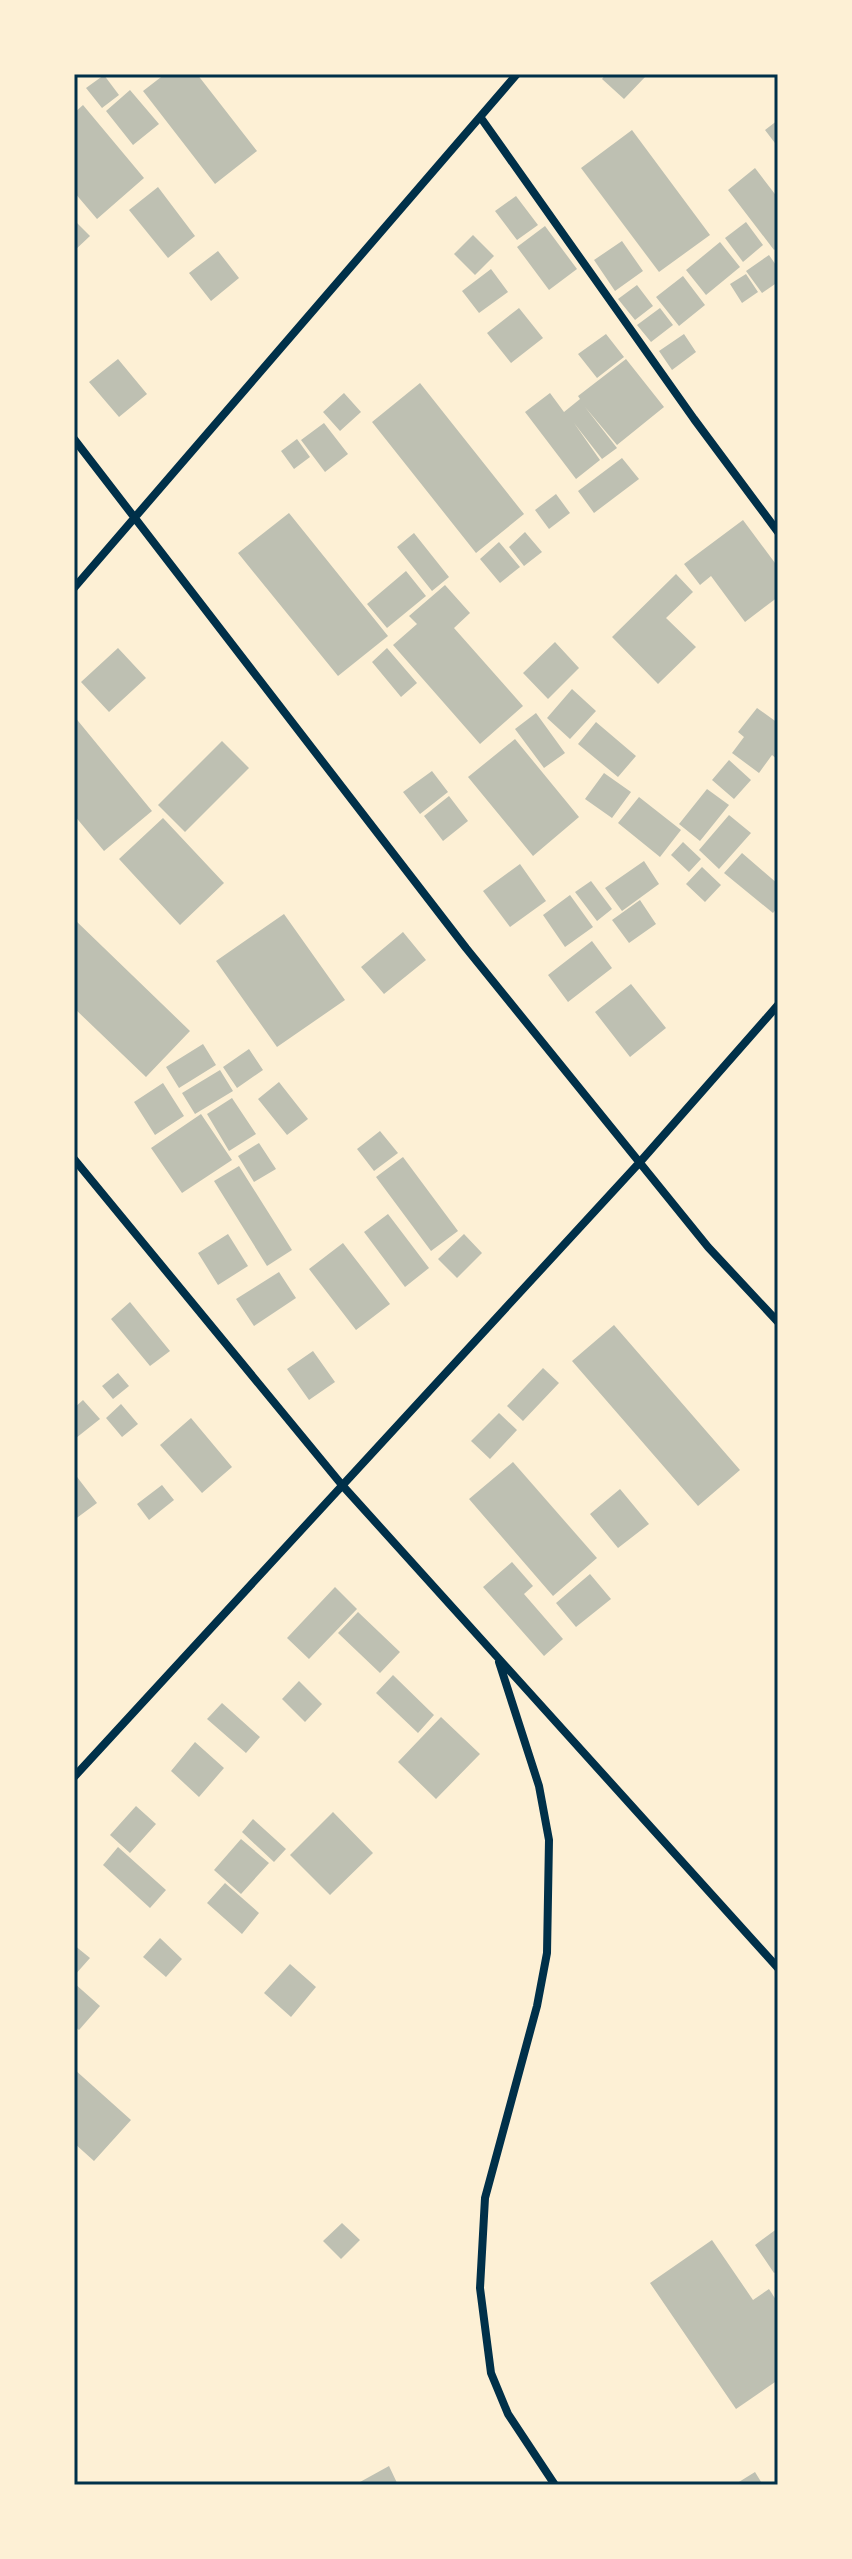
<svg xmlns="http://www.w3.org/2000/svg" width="852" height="2559" viewBox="0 0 852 2559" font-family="Ubuntu,sans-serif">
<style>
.building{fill:#bec0b2}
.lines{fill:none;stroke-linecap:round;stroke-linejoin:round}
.minor{stroke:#003049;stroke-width:8}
.neatline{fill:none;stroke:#003049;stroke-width:3}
</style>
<rect width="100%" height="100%" fill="#fdf0d5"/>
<!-- building -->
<path class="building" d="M165,74H197L257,151L215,184L143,91Z
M606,74H644L646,76L624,99L602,79Z
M104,75L119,95L102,108L86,88Z
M130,90L159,124L133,145L106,111Z
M83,105L144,178L97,219L74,192V113Z
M778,120V147L765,130Z
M632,130L710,235L659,272L581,168Z
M755,168L778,198V247L774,250L728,190Z
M158,187L195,236L168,258L129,210Z
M516,196L538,225L517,240L495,211Z
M74,220L90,236L74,251Z
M746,222L763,245L743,262L725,238Z
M545,226L577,269L549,290L517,247Z
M473,235L494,256L475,275L454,254Z
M622,241L643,271L615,291L594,260Z
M720,242L740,267L706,295L686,270Z
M218,251L239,278L211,301L189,273Z
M769,255L778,268V282L762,293L746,271Z
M491,269L508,292L479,313L462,291Z
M746,274L758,292L742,303L730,284Z
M683,276L705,305L679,326L656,297Z
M637,285L653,306L635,320L618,299Z
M519,308L543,338L511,363L487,333Z
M660,308L673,325L651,342L637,325Z
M606,334L624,357L597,378L578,354Z
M684,334L696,352L672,370L659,351Z
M118,359L147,394L119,417L89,382Z
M626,359L664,407L617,445L585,407L617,448L602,459L574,423L600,460L576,479L525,412L550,393L564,412L580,399L578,396Z
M420,383L524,514L476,553L372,422Z
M344,393L361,412L340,431L323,412Z
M324,423L348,454L325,472L301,440Z
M297,439L310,457L294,469L281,451Z
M622,458L639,479L594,513L578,491Z
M556,494L570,513L549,529L535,510Z
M289,513L388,636L338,676L238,553Z
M743,520L778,567V597L745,622L711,576L700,585L684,564Z
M525,532L542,552L524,566L509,547Z
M414,533L449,577L432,591L397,547Z
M499,542L520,567L500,583L480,559Z
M406,571L426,596L387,628L367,604Z
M676,574L693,592L666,618L696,647L658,684L612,637Z
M445,585L470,613L454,628L523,706L480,744L393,645L417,624L409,616Z
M555,642L579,668L548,699L523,673Z
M118,648L146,678L109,712L81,682Z
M387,648L417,683L401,697L372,662Z
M572,689L596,711L570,739L547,718Z
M757,708L778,723V760L772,755L759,773L732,753L744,737L738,732Z
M536,713L565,753L544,768L515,729Z
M74,716L152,811L104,851L74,815Z
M596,722L636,756L618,777L578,744Z
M515,739L579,817L533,856L468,777Z
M222,741L249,768L185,832L158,805Z
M729,760L751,780L734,799L712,780Z
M432,771L448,792L420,814L403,792Z
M604,773L631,792L612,818L585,799Z
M707,789L729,805L700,841L679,824Z
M449,796L468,821L443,841L424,816Z
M639,797L681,830L660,857L618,823Z
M729,815L751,833L719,869L699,850Z
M163,818L224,883L180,925L119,859Z
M683,842L701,859L689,872L671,855Z
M742,853L778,884V907L773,913L724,873Z
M644,861L659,884L622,911L605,888Z
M520,864L546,901L510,927L483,891Z
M702,867L721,885L705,902L686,884Z
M591,881L612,909L597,921L575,892Z
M570,895L593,927L565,947L543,915Z
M640,900L656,924L629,943L612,920Z
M284,914L345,1000L277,1047L216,961Z
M74,919L190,1031L146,1077L74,1008Z
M403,932L426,960L384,994L361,967Z
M592,941L612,968L568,1002L548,975Z
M631,984L666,1028L630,1057L595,1012Z
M203,1044L216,1065L179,1088L166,1067Z
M249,1049L263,1070L237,1088L223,1067Z
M220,1070L233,1091L195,1114L182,1093Z
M279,1082L308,1119L287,1135L258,1099Z
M163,1083L184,1116L155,1135L134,1102Z
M232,1098L256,1134L229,1151L207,1114Z
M201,1114L232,1160L182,1193L151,1148Z
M380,1131L398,1153L374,1171L357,1149Z
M259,1143L276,1169L254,1182L238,1156Z
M403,1157L458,1231L431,1251L376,1177Z
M239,1166L292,1250L267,1266L214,1181Z
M388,1214L429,1268L405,1287L364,1232Z
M228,1234L248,1266L218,1285L198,1253Z
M464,1234L482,1253L457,1278L438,1259Z
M343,1243L390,1304L356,1330L309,1269Z
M279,1272L296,1298L254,1326L236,1299Z
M130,1302L170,1351L150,1366L111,1319Z
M614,1325L740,1470L698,1506L572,1361Z
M313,1351L335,1382L309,1400L287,1369Z
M543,1368L559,1383L523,1421L507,1406Z
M118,1373L129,1386L113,1399L102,1386Z
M83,1400L100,1419L76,1438L74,1408Z
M121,1404L138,1424L122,1437L106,1418Z
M499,1413L517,1430L490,1459L471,1441Z
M191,1418L232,1467L202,1493L160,1445Z
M513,1462L597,1558L553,1596L469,1499Z
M74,1473L97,1503L74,1520Z
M162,1485L174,1500L149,1520L137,1504Z
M620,1489L649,1524L618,1548L590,1514Z
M512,1562L533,1586L524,1594L563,1639L544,1656L483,1587Z
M590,1574L611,1599L576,1627L556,1603Z
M335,1587L357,1609L309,1659L287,1638Z
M358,1612L400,1652L380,1673L338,1633Z
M393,1675L434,1715L418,1733L376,1693Z
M299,1681L322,1704L305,1722L282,1699Z
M222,1703L260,1737L246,1753L207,1719Z
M441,1717L480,1754L436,1799L398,1762Z
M195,1742L224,1768L199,1797L171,1771Z
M136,1806L156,1824L130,1853L110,1835Z
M333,1812L373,1853L330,1895L290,1855Z
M253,1819L286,1849L274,1862L242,1832Z
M241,1839L269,1863L241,1894L214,1870Z
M118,1847L166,1890L150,1908L103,1865Z
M225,1883L259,1913L242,1934L207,1903Z
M160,1938L182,1959L166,1977L143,1957Z
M74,1945L90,1958L74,1976Z
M290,1964L316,1987L291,2017L264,1993Z
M74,1983L100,2006L79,2030L74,2026Z
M74,2069L131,2120L94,2161L74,2143Z
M342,2223L360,2240L341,2259L323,2241Z
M778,2228V2271L774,2273L755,2245Z
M712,2240L753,2300L769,2289L778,2303V2380L736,2409L650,2283Z
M389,2466L398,2485H361L360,2482Z
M755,2472L763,2485H734Z"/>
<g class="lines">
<!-- minor -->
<path class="minor" d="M481,118L694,419L778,532
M74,439L466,948L708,1247L778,1322
M74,588L517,74
M74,1159L342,1485L778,1968
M499,1662L539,1786L549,1840L547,1953L537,2006L485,2198L480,2288L491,2373L508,2414L555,2485
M74,1777L640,1162L778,1005"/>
</g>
<!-- border -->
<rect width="852" height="2559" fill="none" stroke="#fdf0d5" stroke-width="152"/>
<rect x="76" y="76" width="700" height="2407" class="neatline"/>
</svg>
